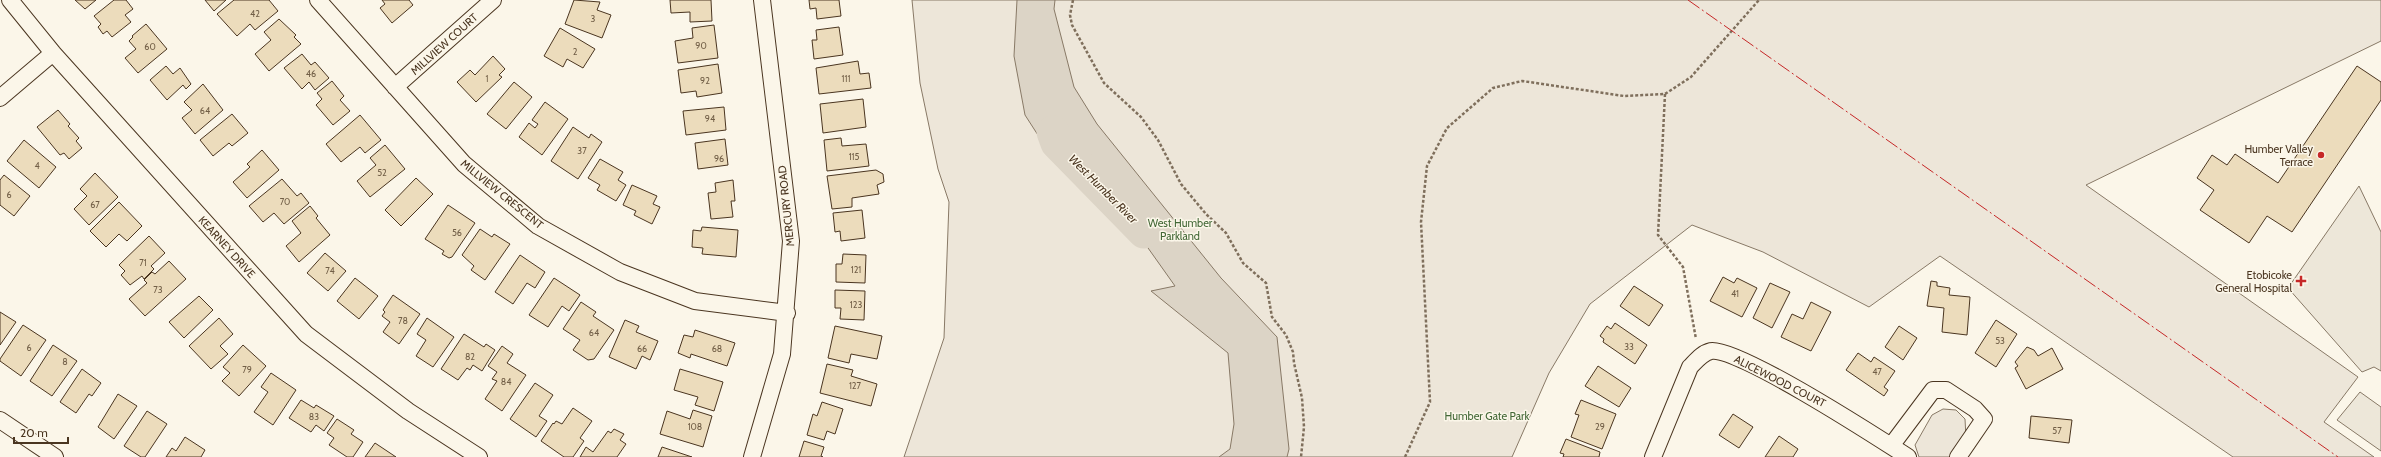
<svg xmlns="http://www.w3.org/2000/svg" width="2381" height="457" viewBox="0 0 2381 457" font-family="Cabin,sans-serif">
<style>
.green{fill:#ede6d9;stroke:#887966}
.parking{fill:#ede7d9;stroke:#887966}
.water{fill:#dcd4c6;stroke:#887966}
.lines{fill:none;stroke-linecap:round;stroke-linejoin:round}
.river{stroke:#dcd4c6;stroke-width:33}
.building{fill:#ecdcbc;stroke:#4a3520}
.minor-casing{stroke:#4a3520;stroke-width:18}
.path{stroke:#7f6f5c;stroke-width:2.5;stroke-dasharray:3 2;stroke-linecap:butt}
.minor{stroke:#fbf6e9;stroke-width:16}
.power{stroke:#c62828;stroke-width:1;stroke-dasharray:14 3 2 3;stroke-linecap:butt}
.poi-dot{fill:#c62828;stroke:#fbf6e9;stroke-width:1.5}
.labels{text-anchor:middle;stroke-width:3;stroke-linejoin:round;paint-order:stroke}
.number-label{font-size:9px;fill:#725f47}
.street-label{font-size:11px;fill:#4a3520;stroke:#fbf6e9}
.poi-label{font-size:11px;fill:#4a3520;stroke:#fbf6e9;text-anchor:end}
.park-label{font-size:11px;fill:#436837;stroke:#fbf6e9}
.water-label{font-size:12px;font-style:italic;fill:#4a3520;stroke:#fbf6e9}
</style>
<rect width="100%" height="100%" fill="#fbf6e9"/>
<!-- green -->
<path class="green" d="M912,0H2381V41L2086,185L2358,377L2324,422L2374,457H2233L1940,256L1869,307L1763,252L1692,225L1590,304L1549,373L1512,457H904L944,338L949,202L938,169L920,83Z
M1943,409L1956,410L1965,419L1966,438L1953,457H1919L1915,445L1932,415Z"/>
<!-- parking -->
<path class="parking" d="M2359,186L2381,232V371L2374,367L2362,372L2288,288Z
M2360,392L2381,407V451L2337,420Z"/>
<!-- water -->
<path class="water" d="M1017,0H1055L1054,9L1074,87L1097,124L1221,278L1277,337L1289,449L1287,457H1219L1230,449L1234,424L1228,353L1151,291L1175,286L1097,176L1084,167L1054,160L1025,115L1014,56Z"/>
<g class="lines">
<!-- river -->
<path class="river" d="M1053,132L1057,143L1144,232"/>
</g>
<!-- building -->
<path class="building" d="M75,0H96L85,9Z
M114,0H126L133,9L125,15L131,22L112,37L107,31L103,34L98,27L101,24L94,16Z
M205,0H226L214,11Z
M234,0H269L278,11L255,30L250,24L237,36L217,14Z
M382,0H409L413,5L392,23L380,8L385,4Z
M574,0L600,2L597,10L611,15L602,38L565,24Z
M670,0H711L712,21L690,22V12L671,13Z
M809,0H839L841,16L817,19L816,8L810,9Z
M279,19L296,35L294,37L301,44L269,71L255,54L271,40L264,32Z
M146,24L167,49L138,73L125,58L136,49L129,41L133,37L132,36Z
M714,25L718,58L678,63L675,41L693,38L692,28Z
M839,27L843,55L814,59L812,40H817L816,30Z
M560,28L595,49L583,68L567,59L563,67L544,56Z
M302,54L311,65L315,62L329,78L315,90L309,82L302,89L284,68Z
M493,56L505,69L499,75L502,77L476,102L457,82L470,70L475,75Z
M858,61L860,74L869,73L871,88L819,94L816,68Z
M718,64L722,93L697,97L696,91L681,93L678,70Z
M166,66L173,74L180,68L191,84L186,89L183,85L167,100L150,80Z
M2357,66L2381,82V100L2292,232L2267,216L2249,243L2200,210L2214,190L2197,178L2212,155L2227,165L2235,154L2278,183Z
M332,81L344,96L340,100L350,111L333,125L316,105L322,99L317,93Z
M514,82L532,97L506,129L487,114Z
M203,84L223,110L195,134L182,118L192,110L184,102Z
M863,99L866,127L823,133L820,104Z
M545,102L568,119L542,155L519,137L529,123L535,128L538,124L532,120Z
M724,107L726,130L686,135L683,111Z
M58,110L70,124L68,126L79,138L76,141L82,148L69,159L64,153L60,155L37,127Z
M232,114L248,133L232,146L229,143L213,156L200,140Z
M360,115L381,140L365,153L360,147L341,162L326,144Z
M573,127L589,138L591,134L602,142L578,179L551,161Z
M841,138L842,146L866,144L869,166L827,171L824,140Z
M725,139L728,165L698,169L695,143Z
M24,140L56,167L39,188L7,161Z
M385,145L405,169L370,197L357,181L376,165L370,158Z
M262,150L279,170L247,198L233,182L250,167L247,164Z
M600,159L623,172L618,180L626,185L616,201L597,190L600,185L588,178Z
M876,170L883,174L884,182L877,185L879,194L852,198V207L832,209L827,176Z
M95,173L118,197L89,225L74,209L87,196L80,189Z
M4,175L30,196L14,216L0,205V180Z
M416,178L433,194L401,226L385,210Z
M282,179L297,196L301,193L309,203L284,224L274,213L263,222L249,206Z
M733,180L735,201H731L733,217L711,219L708,193L716,192L715,183Z
M632,185L657,196L653,204L660,207L652,224L634,215L636,211L623,205Z
M119,202L142,226L127,241L119,234L106,247L90,231Z
M448,205L475,223L452,257L449,258L442,254L444,251L425,239Z
M310,206L318,216L316,218L330,235L299,262L286,246L301,233L292,221Z
M862,210L865,238L841,241L840,231L835,232L833,213Z
M702,227L738,230L736,257L702,254L703,248L692,247L693,230L701,231Z
M480,229L492,237L494,234L510,244L485,280L471,270L474,266L462,255Z
M149,236L165,253L151,266L154,269L144,279L142,276L130,285L121,275L125,271L119,265Z
M325,253L346,271L328,291L307,273Z
M843,254L866,255L865,283L836,282V264H842Z
M520,255L545,272L535,288L527,283L513,304L495,292Z
M169,261L186,279L145,316L129,299L147,283L144,280L152,272L155,274Z
M1723,277L1734,283L1737,278L1757,288L1742,317L1710,301Z
M355,278L378,296L359,319L337,301Z
M554,278L580,295L569,311L562,306L548,327L529,315Z
M1931,281L1937,282V286L1950,288L1949,295L1970,297L1967,335L1942,332L1944,308L1927,306Z
M1770,283L1790,292L1772,328L1753,318Z
M1634,286L1663,305L1649,326L1620,306Z
M835,290L865,291L864,320L840,319L841,308H835Z
M393,295L420,314L399,344L383,332L390,322L382,316L385,312L383,310Z
M199,296L213,310L184,338L169,322Z
M581,302L596,312L593,316L614,330L594,359L588,360L573,350L580,340L563,329Z
M1811,302L1831,312L1811,351L1781,337L1792,314L1803,319Z
M0,312L16,322L0,345Z
M219,318L233,334L220,346L228,354L211,369L189,346Z
M427,318L454,337L433,367L416,356L426,340L417,334Z
M625,320L639,326L636,332L658,341L650,360L642,356L636,369L609,357Z
M1996,320L2017,334L1996,367L1975,353Z
M1615,323L1647,345L1635,364L1603,342L1604,339L1600,336L1607,326L1611,329Z
M23,325L46,340L21,376L0,361V359Z
M835,326L882,336L877,359L851,354L849,363L828,358Z
M1899,326L1917,338L1903,360L1885,347Z
M695,330L735,343L727,366L691,354L690,358L678,353L684,335L693,337Z
M464,334L484,347L486,344L495,350L482,371L473,365L470,370L467,368L458,380L441,369Z
M53,345L77,361L52,396L30,381Z
M243,345L266,366L239,396L222,381L230,373L223,367Z
M502,346L513,354L507,363L526,375L502,411L485,399L497,381L492,379L497,372L488,366Z
M2027,347L2034,350L2038,356L2052,348L2063,369L2026,389L2015,368L2018,366L2015,362Z
M1858,353L1871,362L1874,357L1895,371L1884,387L1888,390L1884,396L1846,370Z
M827,364L853,370L851,376L877,384L871,406L820,393Z
M1598,366L1631,388L1619,407L1585,386Z
M82,369L101,383L92,396L89,394L76,413L60,402Z
M680,369L723,382L714,411L695,405L698,397L674,390Z
M271,373L296,390L273,425L254,412L268,392L261,387Z
M535,383L553,395L539,416L547,421L536,437L510,419Z
M118,394L137,406L114,439L98,427Z
M301,400L314,408L316,405L334,416L324,431L316,425L311,432L289,418Z
M1581,400L1616,414L1602,449L1571,437L1579,415L1575,414Z
M822,402L843,409L835,434L827,431L824,440L807,435L813,414L817,416Z
M573,408L592,421L580,438L584,441L573,457H564L541,441L553,423L554,424L556,421L562,424Z
M693,410L712,416L703,447L660,434L667,411L690,419Z
M147,411L167,424L145,457H141L124,446Z
M1733,414L1753,427L1739,448L1719,435Z
M2031,416L2072,420L2069,443L2029,438Z
M337,419L354,430L351,434L363,442L353,457H347L329,445L334,438L327,433Z
M614,429L624,434L620,440L626,444L617,457H580L586,447L593,452L608,431L611,433Z
M1779,436L1798,449L1793,457H1765Z
M185,437L205,450L201,457H166L172,448L176,451Z
M1566,439L1600,452L1599,457H1563L1564,454L1560,453Z
M804,441L824,447L821,456L823,457H799Z
M375,443L396,457H365Z
M662,447L692,457H658Z"/>
<g class="lines">
<!-- minor casing -->
<g class="minor-casing">
<path id="minor" d="M10,0L53,53L306,334L408,411L479,457
M318,0L464,164L538,226L620,272L695,301L787,313
M395,87L493,0
M0,98L53,53
M0,420L55,457
M1891,446L1933,390H1946L1975,409L1984,419L1958,457
M752,457L782,354L791,241L762,0
M1653,457L1690,367C1696,361 1702,353 1711,351C1737,346 1880,439 1908,457"/>
</g>
<!-- path -->
<path class="path" d="M1073,0L1070,15L1072,25L1104,83L1141,117L1158,140L1181,184L1206,214L1226,233L1243,263L1266,283L1272,317L1286,335L1293,352L1294,363L1302,398L1304,427L1301,457
M1665,94L1658,235L1683,267L1696,339
M1405,457L1430,402L1421,222L1427,166L1447,128L1493,88L1522,81L1624,96L1665,94L1691,77L1759,0"/>
<!-- minor -->
<use href="#minor" class="minor"/>
<!-- power -->
<path class="power" d="M1688,0L2338,457"/>
</g>
<!-- markers -->
<g class="poi-dot">
<circle cx="2321" cy="155" r="4"/>
<path d="M2299 275h4v4h4v4h-4v4h-4v-4h-4v-4h4z"/>
</g>
<g class="labels">
<!-- number labels -->
<g class="number-label">
<text x="255" y="17">42</text>
<text x="593" y="22">3</text>
<text x="701" y="49">90</text>
<text x="150" y="50">60</text>
<text x="575" y="55">2</text>
<text x="311" y="77">46</text>
<text x="487" y="82">1</text>
<text x="846" y="82">111</text>
<text x="705" y="84">92</text>
<text x="205" y="114">64</text>
<text x="710" y="122">94</text>
<text x="582" y="154">37</text>
<text x="854" y="160">115</text>
<text x="719" y="162">96</text>
<text x="37" y="169">4</text>
<text x="382" y="176">52</text>
<text x="9" y="198">6</text>
<text x="285" y="205">70</text>
<text x="95" y="208">67</text>
<text x="457" y="236">56</text>
<text x="143" y="266">71</text>
<text x="856" y="273">121</text>
<text x="330" y="274">74</text>
<text x="158" y="293">73</text>
<text x="1735" y="297">41</text>
<text x="856" y="308">123</text>
<text x="403" y="324">78</text>
<text x="594" y="336">64</text>
<text x="2000" y="344">53</text>
<text x="1629" y="350">33</text>
<text x="29" y="351">6</text>
<text x="642" y="352">66</text>
<text x="717" y="352">68</text>
<text x="470" y="360">82</text>
<text x="65" y="365">8</text>
<text x="247" y="373">79</text>
<text x="1877" y="375">47</text>
<text x="506" y="385">84</text>
<text x="855" y="389">127</text>
<text x="314" y="420">83</text>
<text x="695" y="430">108</text>
<text x="1600" y="430">29</text>
<text x="2057" y="434">57</text>
</g>
<!-- street labels -->
<g class="street-label">
<text transform="translate(444 44) rotate(-42)" y="4">MILLVIEW COURT</text>
<text transform="translate(502 194) rotate(39)" y="4">MILLVIEW CRESCENT</text>
<text transform="translate(786 206) rotate(-96)" y="4">MERCURY ROAD</text>
<text transform="translate(227 247) rotate(48)" y="4">KEARNEY DRIVE</text>
<text transform="translate(1780 381) rotate(27)" y="4">ALICEWOOD COURT</text>
</g>
<!-- poi labels -->
<g class="poi-label">
<text x="2313" y="153">Humber Valley<tspan x="2313" dy="13">Terrace</tspan></text>
<text x="2292" y="279">Etobicoke<tspan x="2292" dy="13">General Hospital</tspan></text>
</g>
<!-- park labels -->
<g class="park-label">
<text x="1180" y="227">West Humber<tspan x="1180" dy="13">Parkland</tspan></text>
<text x="1487" y="420">Humber Gate Park</text>
</g>
<!-- water labels -->
<g class="water-label">
<text transform="translate(1103 189) rotate(45)" y="4">West Humber River</text>
</g>
</g>
<!-- scale -->
<path d="M14 437v6h54v-6" fill="none" stroke="#4a3520" stroke-width="2"/>
<text x="20" y="437" font-size="12" fill="#4a3520" stroke="#fbf6e9" stroke-width="3" paint-order="stroke">20 m</text>
</svg>
